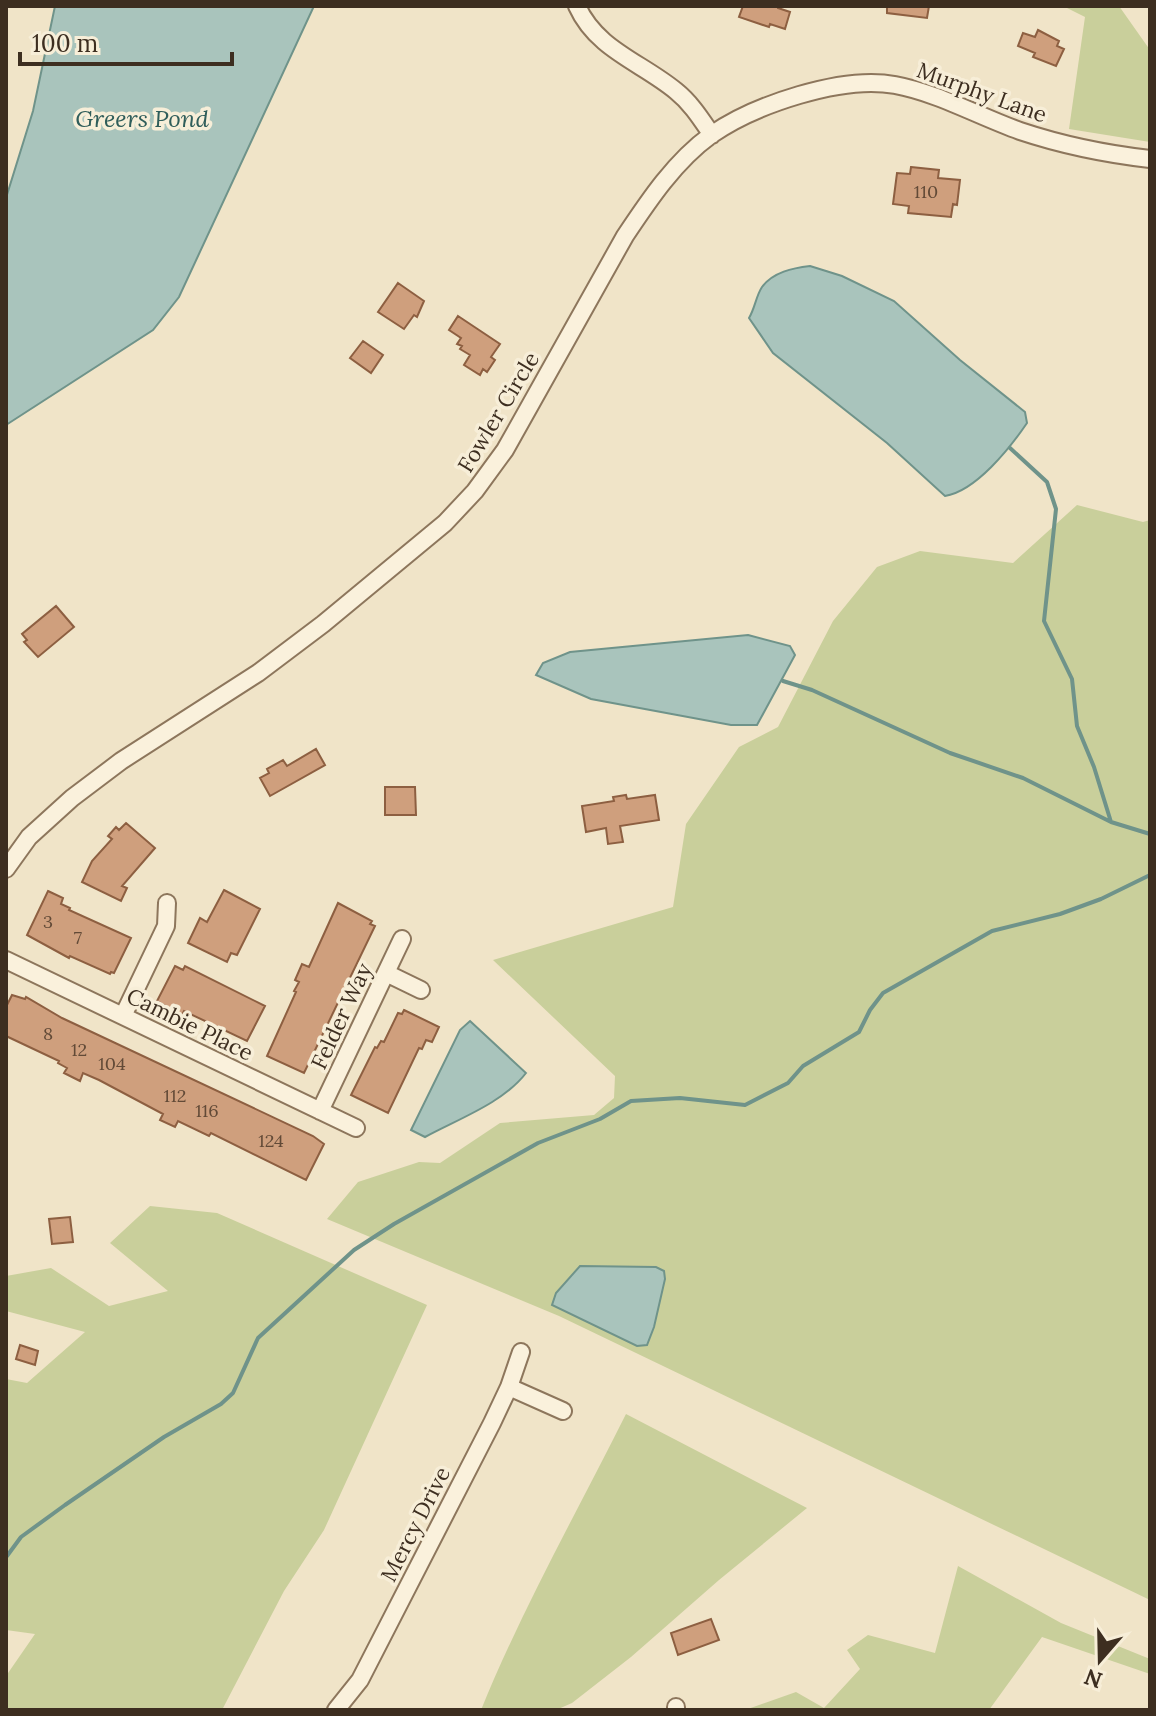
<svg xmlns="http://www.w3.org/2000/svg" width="1156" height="1716" viewBox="0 0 1156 1716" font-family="Lora,serif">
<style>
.green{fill:#c9cf9b}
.water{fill:#a9c4bc;stroke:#6f938a;stroke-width:2}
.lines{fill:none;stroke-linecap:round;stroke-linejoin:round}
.stream{stroke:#6f938a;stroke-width:4}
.building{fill:#cf9f7d;stroke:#8d5f41;stroke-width:2}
.minor-casing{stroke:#8d765c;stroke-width:20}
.minor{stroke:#faf1dc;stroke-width:16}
.labels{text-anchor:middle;stroke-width:7;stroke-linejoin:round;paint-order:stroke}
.number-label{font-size:18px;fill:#624a37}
.street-label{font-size:22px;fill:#3d2e20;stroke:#f7eed8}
.water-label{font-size:24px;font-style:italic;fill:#2f5d5a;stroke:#f7eed8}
</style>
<rect width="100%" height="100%" fill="#f0e4c8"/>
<!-- green -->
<path class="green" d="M1063,6H1119L1150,50V142L1069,129L1085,17Z
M1077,505L1143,522L1150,520V1600L559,1316L327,1219L358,1182L419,1162L440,1163L500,1123L594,1115L614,1098L615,1076L493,960L673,907L686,824L739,747L778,727L833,621L877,567L920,551L1013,563Z
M150,1206L217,1213L427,1305L324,1530L284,1591L222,1710H6V1676L35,1634L6,1630V1379L27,1383L85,1332L6,1311V1276L51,1268L109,1306L168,1291L110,1243Z
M626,1414L807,1508L719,1580L631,1657L572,1703L556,1710H481C522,1609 577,1512 626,1414Z
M958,1566L1061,1623L1150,1659V1674L1042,1637L989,1710H745L796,1692L824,1708L860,1669L847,1650L868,1635L935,1653Z"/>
<!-- water -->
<path class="water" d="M55,6H314L179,297L153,330L6,425V198L33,111Z
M810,266L842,276L894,301L960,360L1025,412L1027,423C1010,448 976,491 945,496L887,443L773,353L749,318C755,308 756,296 762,287C773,272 793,268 810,266Z
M748,635L790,646L795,655L757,725H731L591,699L536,675L543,663L570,652Z
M470,1021L526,1073C503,1103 458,1119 425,1137L411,1130L460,1030Z
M580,1266L656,1267L664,1271L665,1279L654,1327L647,1345L637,1346L552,1305L556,1293Z"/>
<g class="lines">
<!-- stream -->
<path class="stream" d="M1010,448L1047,482L1056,509L1044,621L1072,679L1077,726L1094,767L1111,822
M783,681L812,690L950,753L1023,778L1111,822L1150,834
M7,1556L21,1537L65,1505L164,1437L221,1404L233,1393L258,1338L354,1250L394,1224L538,1143L600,1119L631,1101L680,1098L745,1105L788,1083L803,1066L859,1032L870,1010L883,993L992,931L1060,914L1101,899L1150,875"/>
</g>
<!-- building -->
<path class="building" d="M743,6H778V8L790,12L785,29L770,24L769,27L739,17Z
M887,6H929L927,18L887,13Z
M1038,30L1059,41L1057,46L1064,49L1056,66L1033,57L1035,53L1018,46L1023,33L1035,37Z
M911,167L939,170L938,178L960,180L957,205L953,204L951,217L908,213L909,206L893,204L897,173L910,174Z
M398,283L424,301L417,317L414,315L404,329L378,312Z
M458,316L500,344L491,357L495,360L487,372L483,369L480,375L464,365L470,355L460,349L462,346L457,344L461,338L449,330Z
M363,341L383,355L371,373L350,358Z
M56,606L74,627L38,657L24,642L27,640L22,634Z
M316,749L325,765L270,796L260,778L269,773L267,769L283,760L287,766Z
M385,787H415L416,815H385Z
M626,795L627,799L655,795L659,820L620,826L623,842L608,844L606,828L586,832L582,806L614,801L613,797Z
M126,823L155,848L122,886L127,888L121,901L82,882L92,861L112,839L108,836L116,827L119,830Z
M224,890L260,909L237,955L231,953L227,962L188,943L200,918L207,922Z
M48,891L63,898L61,904L70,908L69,910L131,938L114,973L111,972L110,974L70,956L69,958L27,935Z
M338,903L372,921L370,924L375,926L304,1073L267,1056L296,992L294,991L299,982L295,980L302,964L309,967Z
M175,966L183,970L185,966L265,1006L247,1041L184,1011L182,1015L157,1001Z
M12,995L25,999L26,997L62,1018L313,1136L324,1144L306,1180L211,1133L209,1136L178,1121L175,1127L160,1120L163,1114L99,1080L83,1073L80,1081L64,1073L67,1068L58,1063L59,1061L6,1036V1007Z
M404,1010L439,1027L432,1042L426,1040L422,1049L419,1048L388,1113L351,1095L375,1047L377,1048L381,1041L384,1042L398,1013L402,1014Z
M70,1217L73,1242L52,1244L49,1219Z
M20,1345L38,1351L35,1365L16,1359Z
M711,1619L719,1640L678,1655L671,1633Z"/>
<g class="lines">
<!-- minor casing -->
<g class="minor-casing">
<path id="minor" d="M577,6C597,50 641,62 676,91C691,103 701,119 712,135
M6,869L29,837L72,798L121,761L258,673L323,624L445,523L475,491L505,450L625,236C649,200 675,161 711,135C754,105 842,75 895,85C938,93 978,116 1020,131C1062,145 1106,154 1150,159
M6,960L356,1128
M386,973L421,990
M123,1016L166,926L167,903
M320,1111L402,939
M509,1387L563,1411
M336,1710L360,1680L492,1423L509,1387L521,1352
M676,1710V1707"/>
</g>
<!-- minor -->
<use href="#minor" class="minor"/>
</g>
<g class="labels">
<!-- number labels -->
<g class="number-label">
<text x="926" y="198">110</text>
<text x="48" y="928">3</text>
<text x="78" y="944">7</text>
<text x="48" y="1040">8</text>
<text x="79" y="1056">12</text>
<text x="112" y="1070">104</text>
<text x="175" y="1102">112</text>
<text x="207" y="1117">116</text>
<text x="271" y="1147">124</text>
</g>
<!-- street labels -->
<g class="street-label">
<text transform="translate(982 92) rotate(20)" y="8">Murphy Lane</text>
<text transform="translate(498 412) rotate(-59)" y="8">Fowler Circle</text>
<text transform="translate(341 1016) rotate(-65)" y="8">Felder Way</text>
<text transform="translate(190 1024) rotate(26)" y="8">Cambie Place</text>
<text transform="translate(415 1524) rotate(-63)" y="8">Mercy Drive</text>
</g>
<!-- water labels -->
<g class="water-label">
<text x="142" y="127">Greers Pond</text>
</g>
</g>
<!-- border -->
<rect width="1156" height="1716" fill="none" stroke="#3d2e20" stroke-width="16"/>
<!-- north arrow -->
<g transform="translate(1100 1660) rotate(200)" stroke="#f7eed8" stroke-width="6" paint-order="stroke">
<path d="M0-6L14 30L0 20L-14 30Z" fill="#3d2e20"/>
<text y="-12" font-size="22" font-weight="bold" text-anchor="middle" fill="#3d2e20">N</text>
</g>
<!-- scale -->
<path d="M20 52v12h212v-12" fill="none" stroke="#3d2e20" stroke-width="4"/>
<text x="32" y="52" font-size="24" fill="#3d2e20" stroke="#f7eed8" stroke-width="6" paint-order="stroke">100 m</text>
</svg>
